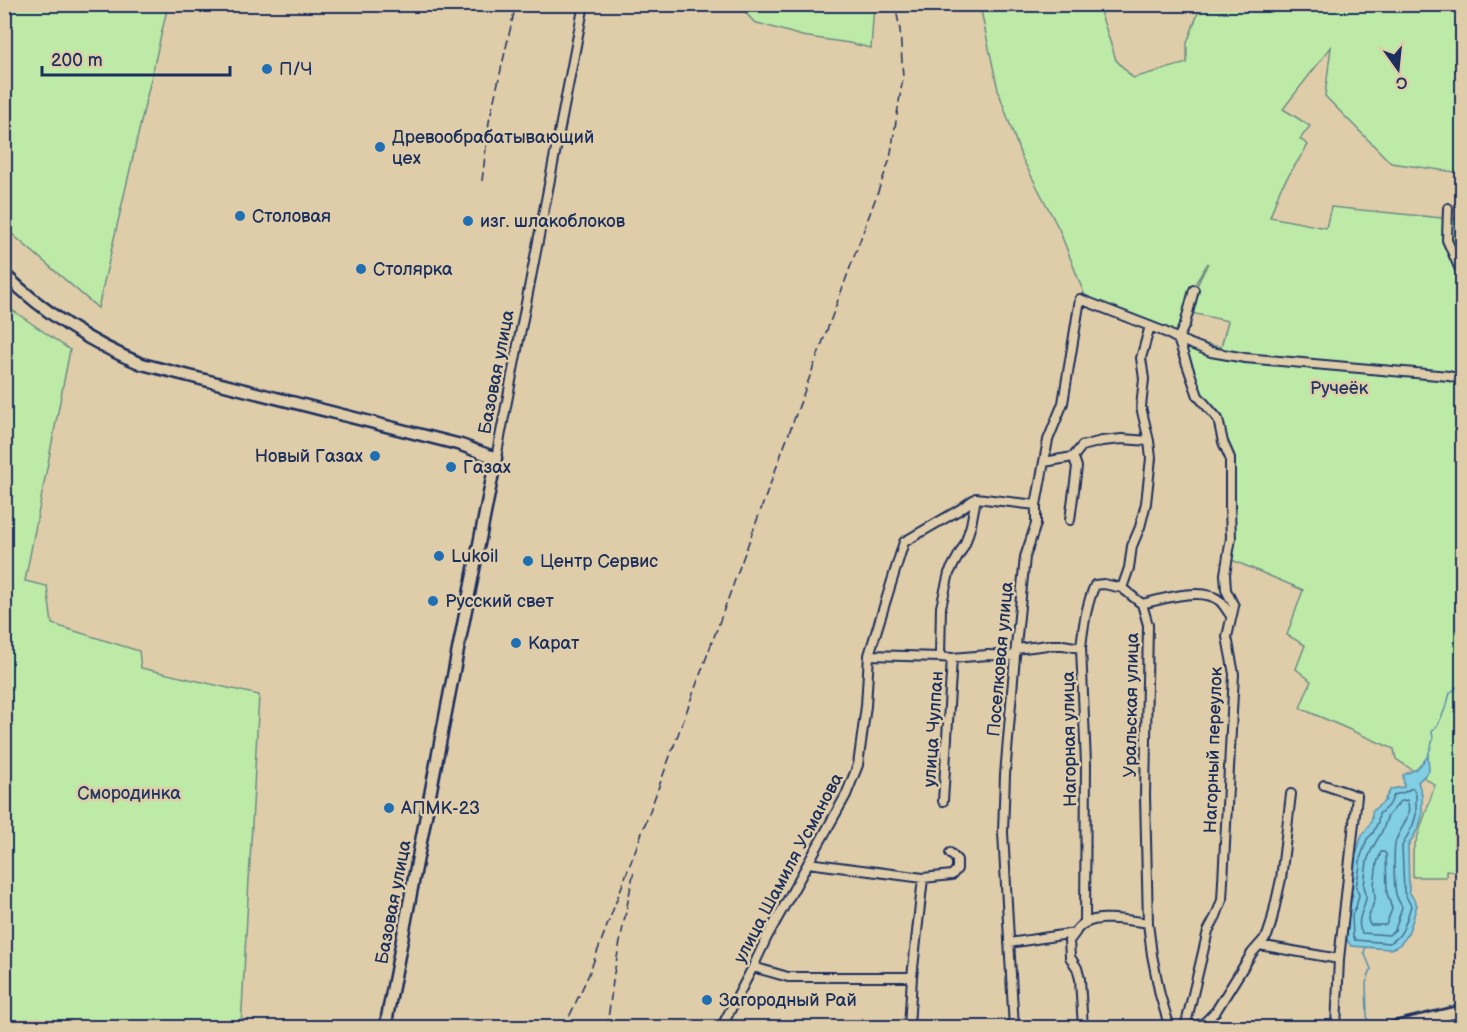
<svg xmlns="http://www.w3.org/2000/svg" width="1467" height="1032" viewBox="0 0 1467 1032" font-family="'Balsamiq Sans',sans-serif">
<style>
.green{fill:#beeaa8;stroke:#6c8c83;stroke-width:1.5}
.water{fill:#82cee2;stroke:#598ead;stroke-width:1.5}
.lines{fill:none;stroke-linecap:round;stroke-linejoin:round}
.shore{stroke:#446f93;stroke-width:1.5}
.stream{stroke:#598ead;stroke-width:1.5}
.minor-casing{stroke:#1b2f5e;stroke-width:12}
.secondary-casing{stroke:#1b2f5e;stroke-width:15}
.minor{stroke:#dfcdaa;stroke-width:8}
.secondary{stroke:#dfcdaa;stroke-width:10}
.rail{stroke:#1b2f5e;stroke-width:1.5;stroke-dasharray:9 4.5;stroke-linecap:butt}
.poi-dot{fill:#1f6fb2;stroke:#dfcdaa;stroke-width:2}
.labels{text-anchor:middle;stroke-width:5;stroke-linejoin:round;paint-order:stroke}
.poi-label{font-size:18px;fill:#1b2f5e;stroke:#dfcdaa;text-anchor:start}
.street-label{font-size:18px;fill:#1b2f5e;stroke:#dfcdaa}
.park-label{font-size:18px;fill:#233862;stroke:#dfcdaa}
</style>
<rect width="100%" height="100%" fill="#dfcdaa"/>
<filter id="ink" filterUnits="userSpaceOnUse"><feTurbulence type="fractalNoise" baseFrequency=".0167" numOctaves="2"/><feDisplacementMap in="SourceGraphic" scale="12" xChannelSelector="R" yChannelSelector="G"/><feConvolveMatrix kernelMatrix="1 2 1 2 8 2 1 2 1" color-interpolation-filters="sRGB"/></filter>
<g filter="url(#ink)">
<!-- green -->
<path class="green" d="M5,4L168,5L98,308L5,228Z
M738,4L874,5L871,48L849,43L802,36L754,22Z
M989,4L1098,5L1116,60L1133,78L1187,63V43L1201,5H1462V173L1391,163L1325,96L1331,47L1283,109L1310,126L1300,139L1308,145L1280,189L1270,217L1326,228L1331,207L1462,220V872L1446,870V877H1413V850L1435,785L1396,759L1394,749L1300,708L1311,681L1296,669L1305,645L1287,635L1303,590L1232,560L1231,457L1219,418L1198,394L1181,343L1183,336L1205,344L1221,347L1228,321L1191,313L1195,290L1208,263L1192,289L1183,323L1174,334L1094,302L1085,296L1059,229L1021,156L998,90L980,6Z
M5,305L70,350L25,581L47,586L52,624L139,651L141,668L259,695L241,1027H5Z"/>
<!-- water -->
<path class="water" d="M1428,756L1429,771L1418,782L1422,794V816L1419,827L1408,846L1409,891L1417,905C1412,921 1409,945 1390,949L1351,946L1347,940L1346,913L1350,905L1353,895L1349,888L1354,865L1353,855L1357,853C1358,847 1360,839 1363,834C1369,826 1373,822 1372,811L1386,800L1385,799L1391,789L1404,787L1403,775L1417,769Z"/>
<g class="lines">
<!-- shore -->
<path class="shore" d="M1413,788L1416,795V815L1413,825L1402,846L1404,892L1411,906C1406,920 1404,937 1389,943L1355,940L1353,937L1352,915L1356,907L1359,895L1356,887L1360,866V859L1367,839L1373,833L1378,822L1379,814L1390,804L1394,795L1405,792L1410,789Z
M1407,800C1413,816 1401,827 1396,840C1393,848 1394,886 1396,894C1397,898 1400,903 1402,907L1395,930L1389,935L1362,933C1355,921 1364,910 1366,898C1367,893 1364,889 1364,885C1365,879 1366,867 1367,862C1370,849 1378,840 1383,829C1385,825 1386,819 1388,816C1392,810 1396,809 1399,802Z
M1381,852H1384L1386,854L1387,893L1392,909L1386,925H1370L1369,923L1368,919L1375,899L1374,885L1377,863Z"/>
<!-- stream -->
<path class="stream" d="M1428,756L1433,739L1432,731L1438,725L1447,704L1450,693L1457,687H1462
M1366,947L1364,952L1371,969L1366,983L1367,1015L1369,1027"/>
<!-- minor casing -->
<g class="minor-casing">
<path id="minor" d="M1448,208L1447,240L1462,274
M1150,326L1141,358L1144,379L1141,407L1149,441L1151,458L1146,503L1140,527L1132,546L1129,568L1122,588L1142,604L1148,625L1145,796L1148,923L1152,955L1160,995L1170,1028
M496,458L584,4
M1044,462L1073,457L1082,446L1102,441L1122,439L1149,441
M1070,520L1077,467L1075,461L1073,457
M1142,604C1162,599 1203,586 1220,601C1224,605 1228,612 1231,616
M1016,649L1048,645H1063L1081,648
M869,655L940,657
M952,658L988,655L1015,656
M1324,785L1357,796L1339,959L1336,1028
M943,801L952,658L940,657L941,607L949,573L965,544L971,525L976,498
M808,863L923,878L952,875L957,869V860L950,853
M1085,922L1086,764L1081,648C1083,627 1086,605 1095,585L1104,584L1122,588
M1075,933L1069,941L1070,957L1077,968L1080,979L1083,1028
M1009,943L1075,933C1085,911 1128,920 1148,923
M1259,945L1339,959
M753,967L788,977H912
M721,1028L753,967L767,937L846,795L858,765L866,706L869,655L904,542L959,510L976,498L1036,505
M909,1028L912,977L923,878
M1014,1028L1003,832L1005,775L1015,656L1025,557L1036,524V505L1048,440L1063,403L1080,299L1165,332L1178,339L1211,352L1245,358L1449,376L1456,378
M1185,1028L1208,931L1216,916L1222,900L1234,674L1227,637L1234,606L1226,590L1225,574L1231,538L1230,509V458L1223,442L1218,419L1198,396L1178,339L1185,324L1194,290
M1190,1028L1204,1023L1216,1011L1252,953L1267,936L1271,924L1281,879L1291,794"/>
</g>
<!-- secondary casing -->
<g class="secondary-casing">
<path id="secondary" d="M4,274C44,312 90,343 142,364L461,445L496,458L458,650L385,1028
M1391,1028L1462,1011"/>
</g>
<!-- minor -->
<use href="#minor" class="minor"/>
<!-- secondary -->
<use href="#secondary" class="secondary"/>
<!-- rail -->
<path class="rail" d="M482,181L489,122L516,4
M564,1028L589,974L641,835L890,159L903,77L900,30L895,4
M607,1028L614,973L634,870"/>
</g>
</g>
<!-- markers -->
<g class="poi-dot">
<circle cx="267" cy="69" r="6"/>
<circle cx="380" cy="147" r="6"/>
<circle cx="240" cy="216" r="6"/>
<circle cx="468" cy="221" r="6"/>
<circle cx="361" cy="269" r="6"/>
<circle cx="375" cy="456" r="6"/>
<circle cx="451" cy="467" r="6"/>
<circle cx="439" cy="556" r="6"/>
<circle cx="528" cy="561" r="6"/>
<circle cx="433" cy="601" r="6"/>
<circle cx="516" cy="643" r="6"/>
<circle cx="389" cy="808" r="6"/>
<circle cx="707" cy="1000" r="6"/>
</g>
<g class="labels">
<!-- poi labels -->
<g class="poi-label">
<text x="279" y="75">П/Ч</text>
<text x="392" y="143">Древообрабатывающий<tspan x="392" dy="21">цех</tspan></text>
<text x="252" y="222">Столовая</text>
<text x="480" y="227">изг. шлакоблоков</text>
<text x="373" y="275">Столярка</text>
<text x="363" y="462" text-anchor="end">Новый Газах</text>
<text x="463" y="473">Газах</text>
<text x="451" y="562">Lukoil</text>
<text x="540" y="567">Центр Сервис</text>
<text x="445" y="607">Русский свет</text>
<text x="528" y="649">Карат</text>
<text x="401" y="814">АПМК-23</text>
<text x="719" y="1006">Загородный Рай</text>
</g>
<!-- street labels -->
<g class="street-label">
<text transform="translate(496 372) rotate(-79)" y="6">Базовая улица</text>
<text transform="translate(1000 659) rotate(-85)" y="6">Поселковая улица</text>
<text transform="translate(1131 705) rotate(-89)" y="6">Уральская улица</text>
<text transform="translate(933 729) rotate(-86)" y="6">улица Чулпан</text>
<text transform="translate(1069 739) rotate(-91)" y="6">Нагорная улица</text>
<text transform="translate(1213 750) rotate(-88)" y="6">Нагорный переулок</text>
<text transform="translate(788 868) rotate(-62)" y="6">улица Шамиля Усманова</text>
<text transform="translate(393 902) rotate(-79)" y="6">Базовая улица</text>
</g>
<!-- park labels -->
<g class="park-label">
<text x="1339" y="394">Ручеёк</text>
<text x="129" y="799">Смородинка</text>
</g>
</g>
<!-- margin -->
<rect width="1467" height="1032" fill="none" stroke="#dfcdaa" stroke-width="24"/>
<rect x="12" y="12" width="1443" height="1008" fill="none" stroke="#1b2f5e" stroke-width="2" filter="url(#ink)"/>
<!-- north arrow -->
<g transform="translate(1398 69) rotate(165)" stroke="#dfcdaa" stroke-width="4.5" paint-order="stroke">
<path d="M0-4.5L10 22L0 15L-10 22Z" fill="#1b2f5e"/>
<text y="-9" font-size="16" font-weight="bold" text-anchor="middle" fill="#1b2f5e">С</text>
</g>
<!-- scale -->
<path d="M42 66v9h188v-9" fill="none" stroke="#1b2f5e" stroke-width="3"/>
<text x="51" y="66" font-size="18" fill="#1b2f5e" stroke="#dfcdaa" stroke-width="4.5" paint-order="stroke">200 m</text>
</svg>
